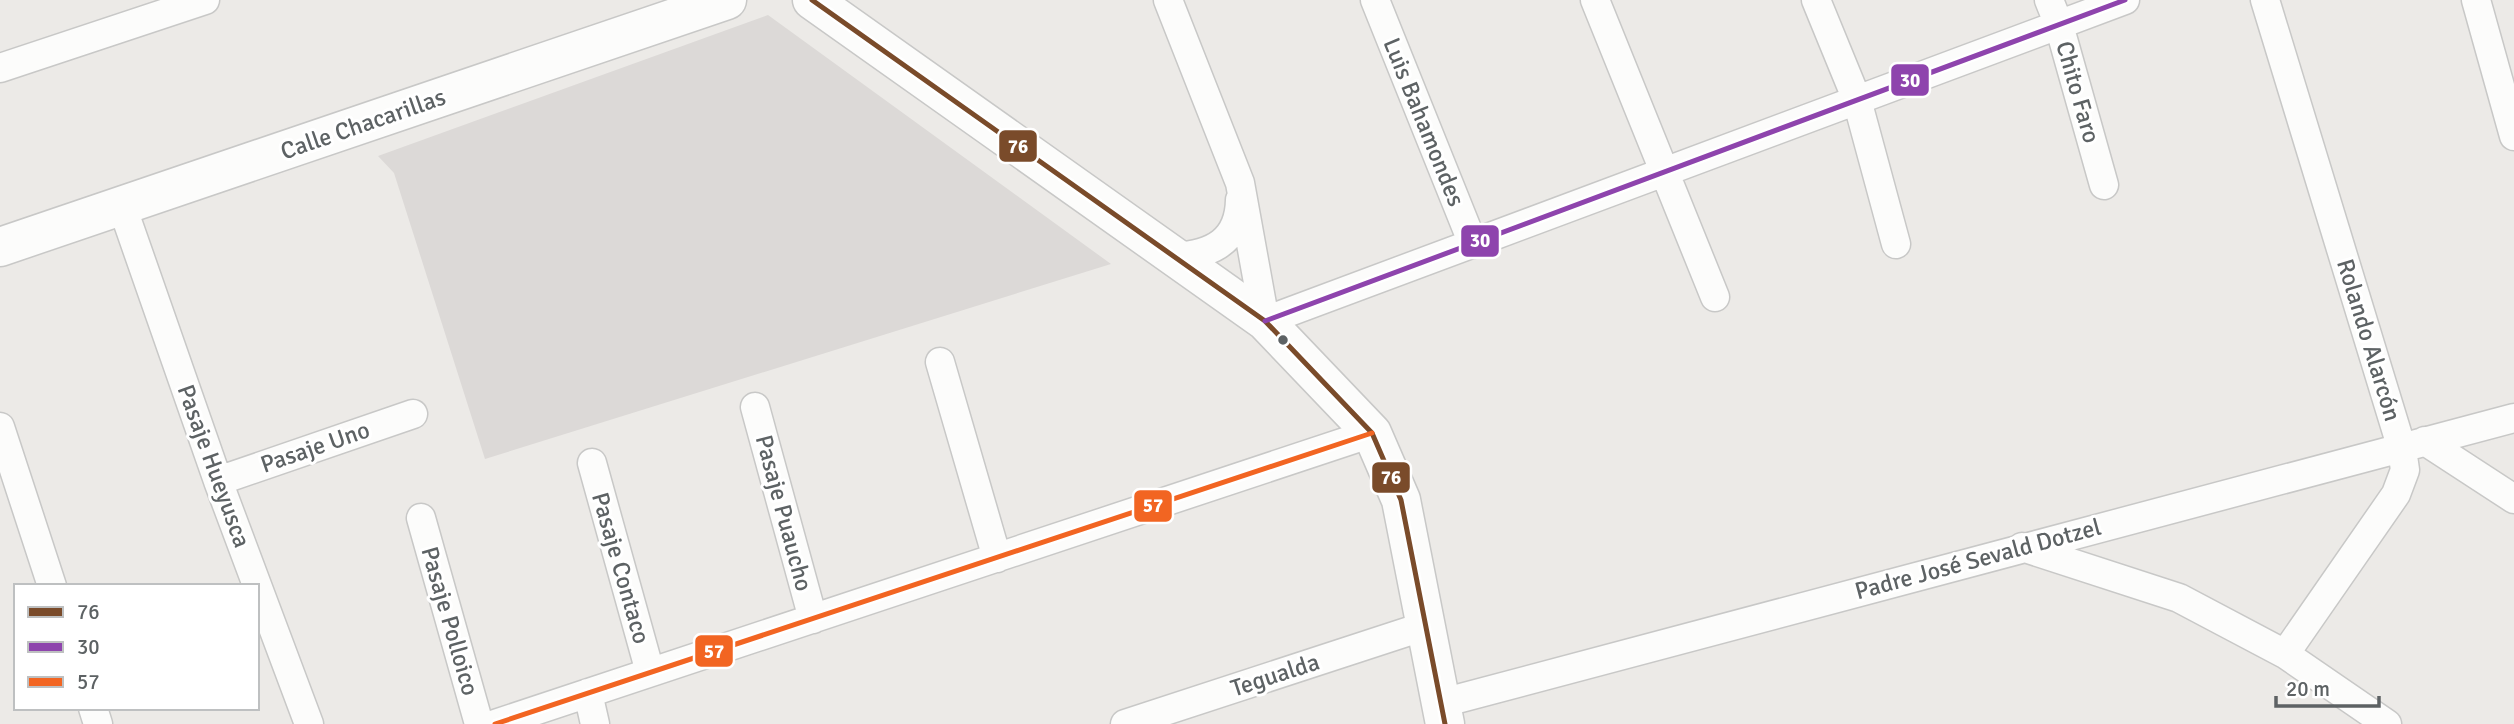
<svg xmlns="http://www.w3.org/2000/svg" width="2514" height="724" viewBox="0 0 2514 724" font-family="Signika,sans-serif">
<style>
.industrial{fill:#dcd9d7}
.lines{fill:none;stroke-linecap:round;stroke-linejoin:round}
.street-casing{stroke:#c8c8c7;stroke-width:31}
.secondary-casing{stroke:#c8c8c7;stroke-width:41}
.street{stroke:#fcfcfb;stroke-width:28}
.secondary{stroke:#fcfcfb;stroke-width:38}
.bus-1-casing{stroke:#fff;stroke-width:10}
.bus-2-casing{stroke:#fff;stroke-width:10}
.bus-3-casing{stroke:#fff;stroke-width:10}
.bus-1{stroke:#7a4b2a;stroke-width:5}
.bus-2{stroke:#8e44ad;stroke-width:5}
.bus-3{stroke:#f26522;stroke-width:5}
.bus-dot{fill:#5d6264;stroke:#fff;stroke-width:2.5}
.labels{text-anchor:middle;stroke-width:6;stroke-linejoin:round;paint-order:stroke}
.street-label{font-size:24px;fill:#5d6264;stroke:#fff}
.line-badge{stroke:#fff;stroke-width:2.5}
.badge-label{font-size:19px;text-anchor:middle;font-weight:bold;fill:#fff}
</style>
<rect width="100%" height="100%" fill="#eceae7"/>
<!-- industrial -->
<path class="industrial" d="M768,15L1111,264L485,459L394,173L378,156Z"/>
<g class="lines">
<!-- street casing -->
<g class="street-casing">
<path id="street" d="M1168,0L1240,183L1265,321L2125,0
M1375,0L1473,244
M1595,0L1715,297
M1816,0L1857,100L1896,244
M2049,0L2059,25L2104,185
M2265,0L2402,449L2405,470L2396,494L2285,654
M2476,0L2514,136
M0,68L205,0
M122,206L218,481L309,724
M1176,257C1213,254 1239,241 1240,200
M940,362L997,558
M755,407L813,619
M0,427L52,586
M2425,441L2514,499
M592,463L650,672
M218,481L413,414
M421,518L479,724
M2022,547L2179,598L2285,654L2387,724
M588,693L595,724
M1442,703L2514,418
M93,708L98,724
M495,724L1372,433
M1125,724L1425,626"/>
</g>
<!-- secondary casing -->
<g class="secondary-casing">
<path id="secondary" d="M812,0L1265,321L1372,433L1401,500L1445,724
M0,247L727,0"/>
</g>
<!-- street -->
<use href="#street" class="street"/>
<!-- secondary -->
<use href="#secondary" class="secondary"/>
<!-- bus-1 casing -->
<g class="bus-1-casing">
<path id="bus-1" d="M812,0L1265,321L1372,433L1401,500L1445,724"/>
</g>
<!-- bus-2 casing -->
<g class="bus-2-casing">
<path id="bus-2" d="M1265,321L2125,0"/>
</g>
<!-- bus-3 casing -->
<g class="bus-3-casing">
<path id="bus-3" d="M495,724L1372,433"/>
</g>
<!-- bus-1 -->
<use href="#bus-1" class="bus-1"/>
<!-- bus-2 -->
<use href="#bus-2" class="bus-2"/>
<!-- bus-3 -->
<use href="#bus-3" class="bus-3"/>
</g>
<!-- markers -->
<circle class="bus-dot" cx="1283" cy="340" r="6"/>
<g class="labels">
<!-- street labels -->
<g class="street-label">
<text transform="translate(2078 92) rotate(74)" y="8">Chito Faro</text>
<text transform="translate(1424 122) rotate(68)" y="8">Luis Bahamondes</text>
<text transform="translate(363 124) rotate(-19)" y="8">Calle Chacarillas</text>
<text transform="translate(2369 340) rotate(73)" y="8">Rolando Alarcón</text>
<text transform="translate(315 447) rotate(-19)" y="8">Pasaje Uno</text>
<text transform="translate(214 466) rotate(70)" y="8">Pasaje Hueyusca</text>
<text transform="translate(784 513) rotate(75)" y="8">Pasaje Puaucho</text>
<text transform="translate(1978 559) rotate(-15)" y="8">Padre José Sevald Dotzel</text>
<text transform="translate(621 568) rotate(74)" y="8">Pasaje Contaco</text>
<text transform="translate(450 621) rotate(74)" y="8">Pasaje Polloico</text>
<text transform="translate(1275 675) rotate(-18)" y="8">Tegualda</text>
</g>
</g>
<g class="line-badge">
<rect x="1890" y="63" width="40" height="34" rx="7" fill="#8e44ad"/>
<rect x="998" y="129" width="40" height="34" rx="7" fill="#7a4b2a"/>
<rect x="1460" y="224" width="40" height="34" rx="7" fill="#8e44ad"/>
<rect x="1371" y="461" width="40" height="33" rx="7" fill="#7a4b2a"/>
<rect x="1133" y="489" width="40" height="34" rx="7" fill="#f26522"/>
<rect x="694" y="634" width="40" height="34" rx="7" fill="#f26522"/>
</g>
<g class="badge-label">
<text x="1910" y="87">30</text>
<text x="1018" y="153">76</text>
<text x="1480" y="247">30</text>
<text x="1391" y="484">76</text>
<text x="1153" y="512">57</text>
<text x="714" y="658">57</text>
</g>
<!-- legend -->
<rect x="14" y="584" width="245" height="126" fill="#ffffff" stroke="#bec0c1" stroke-width="2"/>
<rect x="28" y="607" width="35" height="10" fill="#7a4b2a" stroke="#bec0c1" stroke-width="2"/>
<text x="77" y="619" font-size="21" fill="#5d6264">76</text>
<rect x="28" y="642" width="35" height="10" fill="#8e44ad" stroke="#bec0c1" stroke-width="2"/>
<text x="77" y="654" font-size="21" fill="#5d6264">30</text>
<rect x="28" y="677" width="35" height="10" fill="#f26522" stroke="#bec0c1" stroke-width="2"/>
<text x="77" y="689" font-size="21" fill="#5d6264">57</text>
<!-- scale -->
<path d="M2276 696v10h103v-10" fill="none" stroke="#5d6264" stroke-width="3.5"/>
<text x="2286" y="696" font-size="21" fill="#5d6264" stroke="#ffffff" stroke-width="5" paint-order="stroke">20 m</text>
</svg>
